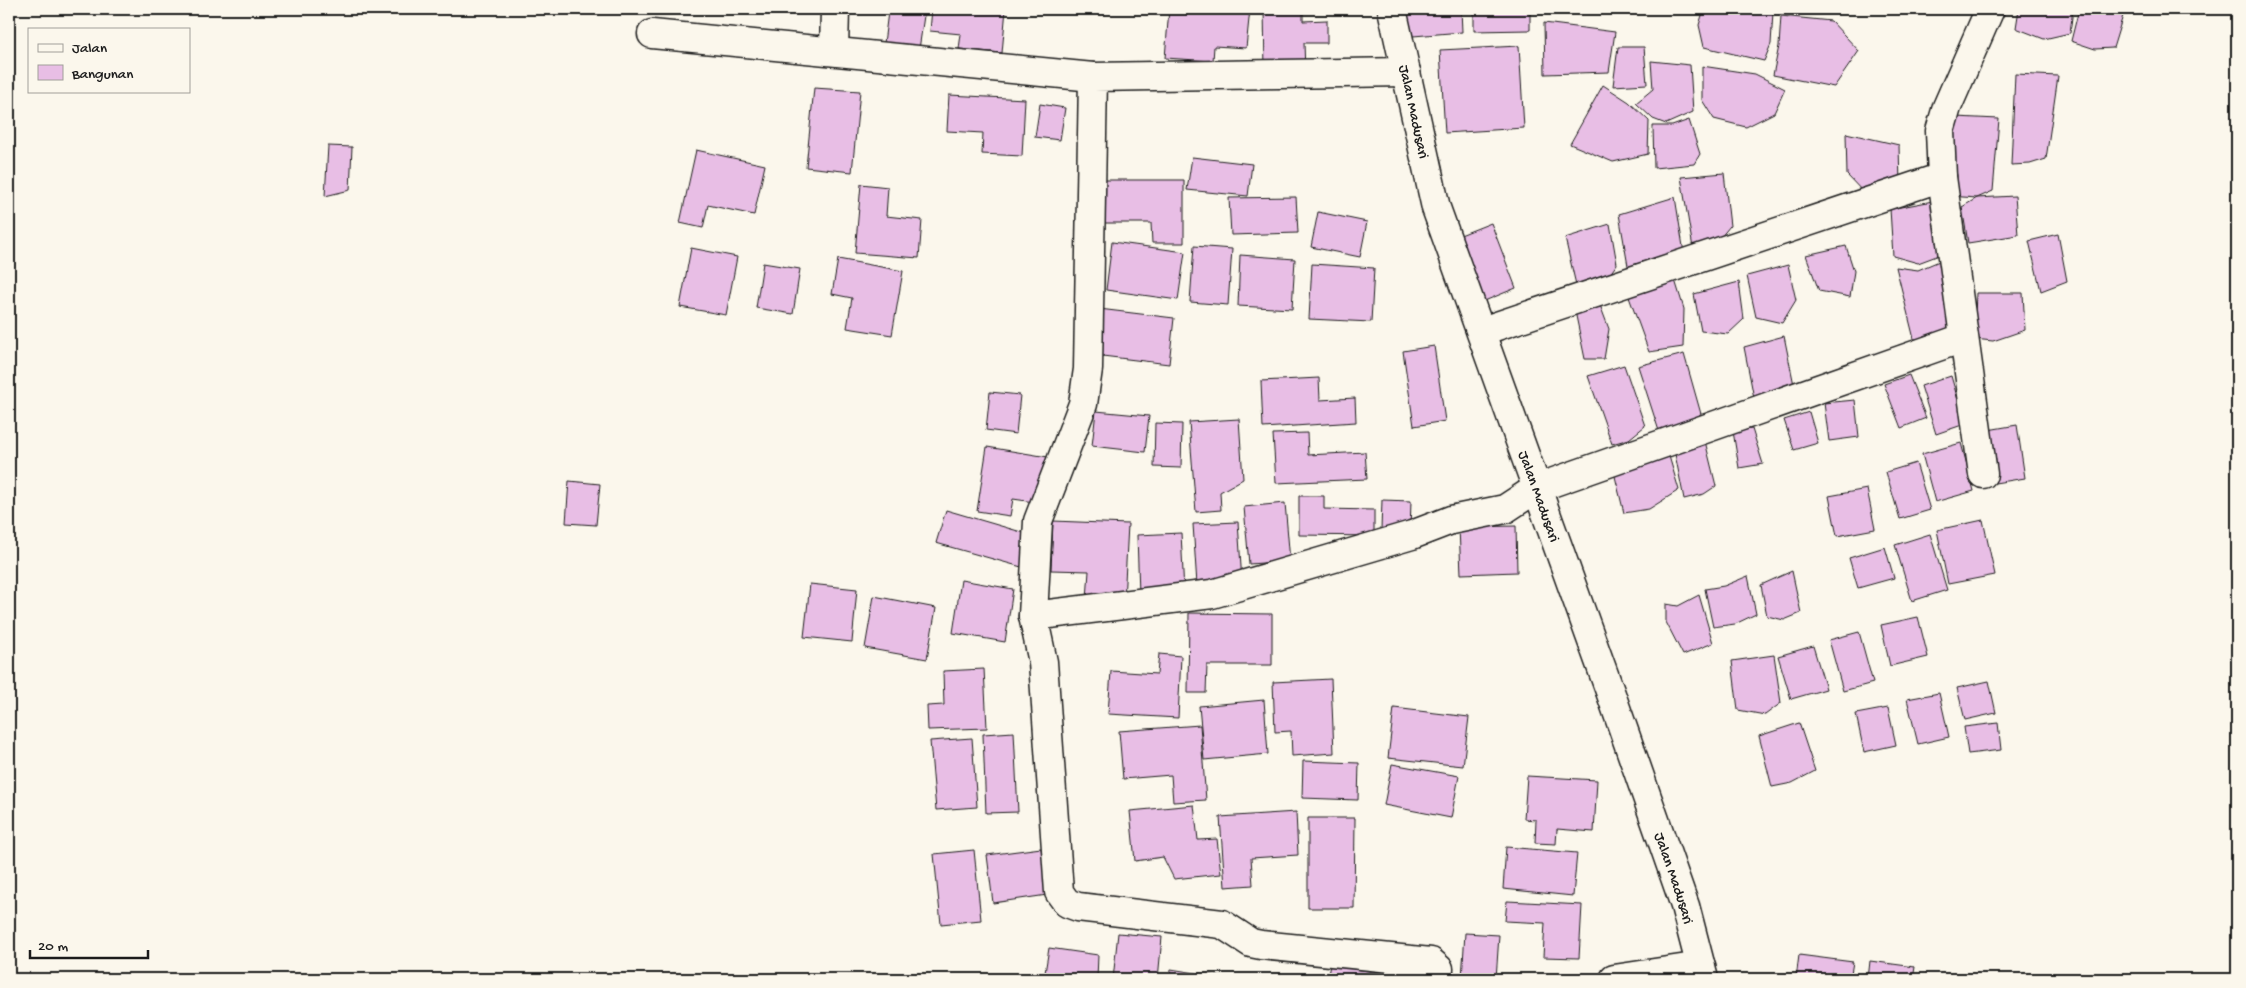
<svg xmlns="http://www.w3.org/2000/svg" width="2246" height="988" viewBox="0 0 2246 988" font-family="'Gochi Hand',sans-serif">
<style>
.building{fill:#e8bee5;stroke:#1c1c1c}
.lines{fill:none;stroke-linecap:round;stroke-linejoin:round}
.street-casing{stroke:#1c1c1c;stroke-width:31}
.street{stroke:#fbf7ec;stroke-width:28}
.labels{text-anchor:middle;stroke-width:4.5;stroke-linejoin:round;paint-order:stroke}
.street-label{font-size:15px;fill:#1c1c1c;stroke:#fbf7ec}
</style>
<rect width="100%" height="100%" fill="#fbf7ec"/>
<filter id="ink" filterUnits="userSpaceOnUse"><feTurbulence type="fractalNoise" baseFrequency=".02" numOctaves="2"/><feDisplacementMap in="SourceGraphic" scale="10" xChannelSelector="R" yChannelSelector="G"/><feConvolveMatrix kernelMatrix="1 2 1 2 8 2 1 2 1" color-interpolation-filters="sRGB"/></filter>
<g filter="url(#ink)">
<!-- building -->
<path class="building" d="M863,9H925L918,56L883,51L888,12Z
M932,9H1006L1002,53L959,49L961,34L930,31Z
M1169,9H1250L1246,48L1214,46L1213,61L1165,58Z
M1264,9H1303V21L1327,20V43H1304L1305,71H1265Z
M1399,9H1461L1462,32L1401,37Z
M1474,9H1530V30L1474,31Z
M1709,9L1773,12L1771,44L1764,61L1704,47L1699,25L1703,12Z
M2019,9H2073L2070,33L2044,39L2016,28Z
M2079,9H2125L2113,48L2095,49L2071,41Z
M1781,16L1831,21L1859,51L1834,87L1773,75L1779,46Z
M1544,23L1615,32L1609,72L1545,74Z
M1519,46L1524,128L1445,133L1440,50Z
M1618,47H1644L1647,84L1613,86Z
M1651,61L1690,65L1693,112L1666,124L1653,119L1636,103L1653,89Z
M1702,66L1755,74L1785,89L1774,113L1746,127L1714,119L1702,100Z
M2015,74L2058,76L2046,159L2030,164L2011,165Z
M1603,85L1629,102L1649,121L1648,154L1613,162L1570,144Z
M814,88L860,91L852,172L806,167Z
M949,95L1025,99L1022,156L982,154L983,133L947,131Z
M1040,104L1065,108L1060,140L1035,137Z
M1955,117L1999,119L1993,191L1977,198L1949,196Z
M1689,120L1700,154L1694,164L1654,168L1653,126H1672Z
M1846,133L1899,145L1900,185L1865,194L1847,175Z
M328,146L352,147L350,190L325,196Z
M696,150L765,165L754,215L708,205L703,228L680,223Z
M1192,157L1252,164L1248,196L1187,190Z
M1724,173L1730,226L1705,256L1693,248L1681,177Z
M1095,180H1184V243H1152L1151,223H1095Z
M861,184L888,187L886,216L922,220L919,258L855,253Z
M2015,196L2018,235L1968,243L1962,207L1977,198Z
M1296,197L1298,233L1231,235L1229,198Z
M1675,197L1684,253L1655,266H1628L1619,214Z
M1933,201L1942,254L1918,263L1893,256L1890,209Z
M1318,212L1367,222L1360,257L1311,247Z
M1491,223L1516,288L1482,302L1458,236Z
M1610,224L1617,264L1600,288L1577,289L1565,238Z
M2058,234L2067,281L2041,291L2029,241Z
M1112,242L1185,252L1178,300L1106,290Z
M1194,246L1232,249L1228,305L1190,302Z
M1846,246L1854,271L1850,297L1819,291L1806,255Z
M691,248L737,257L726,315L680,307Z
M1240,255L1295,259L1292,309L1238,306Z
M838,259L903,271L892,335L847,328L852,298L832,294Z
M1944,259L1954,321L1949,339H1914L1896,267L1918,270Z
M763,263L800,269L793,314L756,308Z
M1312,264L1374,268L1371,322L1309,319Z
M1788,265L1796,300L1782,323L1756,317L1747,276Z
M1675,280L1684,309L1683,347L1649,352L1629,297Z
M1739,282L1744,319L1728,334L1701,331L1694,294Z
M1976,293H2023L2025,330L1993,341L1974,339Z
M1600,305L1609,329L1604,359H1585L1575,311Z
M1099,309L1174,318L1169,364L1094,355Z
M1784,336L1794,385L1754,398L1744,347Z
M1434,346L1445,421L1414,426L1403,351Z
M1684,354L1701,414L1679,427L1659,431L1638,366Z
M1624,365L1645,426L1629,439L1612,444L1588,376Z
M1909,375L1926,418L1901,428L1884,384Z
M1951,376L1965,424L1936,434L1921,386Z
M1319,378L1320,400L1355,398L1356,422L1263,428L1261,381Z
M990,392L1020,395L1016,434L986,430Z
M1855,400L1859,437L1829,441L1824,403Z
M1096,411L1149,416L1145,452L1092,446Z
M1809,412L1818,443L1794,450L1784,420Z
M1239,419L1243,479L1220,492L1221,510L1196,512L1189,422Z
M1155,423L1182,424L1181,468L1154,467Z
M2017,425L2025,478L1995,483L1988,430Z
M1752,429L1763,464L1739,468L1733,431Z
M1307,433L1308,455L1365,452L1367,479L1276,483L1273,434Z
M1705,441L1716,486L1704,494L1684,499L1674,449Z
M1961,443L1974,491L1935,502L1922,454Z
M1666,446L1679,490L1649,509L1624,513L1612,464Z
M987,447L1048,457L1041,503L1013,499L1010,516L977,511Z
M1916,463L1930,510L1900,519L1886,472Z
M569,481L600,484L596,525L566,523Z
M1867,489L1875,529L1837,536L1829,496Z
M1299,496H1324V509L1374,510V536L1299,535Z
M1382,500L1411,501L1410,531L1381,530Z
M1285,503L1290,561L1249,564L1244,507Z
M946,510L1035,536L1025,568L936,543Z
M1983,520L1995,575L1948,584L1937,530Z
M1053,521L1128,524L1124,601L1087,599L1089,571L1051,570Z
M1238,522L1242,582L1197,585L1193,524Z
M1516,526L1517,572L1461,574L1459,527Z
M1181,533L1184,592L1139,594L1137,535Z
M1930,534L1947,590L1912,601L1895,545Z
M1885,547L1894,578L1858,588L1849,558Z
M1792,571L1801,613L1784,620L1767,616L1761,585Z
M1748,576L1756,614L1735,624L1713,627L1705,589L1724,586Z
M961,580L1013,589L1005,642L953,633Z
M810,584L857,589L852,642L804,637Z
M1699,595L1713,643L1683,655L1666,622V604L1678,606Z
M874,596L936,608L927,659L865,648Z
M1189,613L1272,614V665H1207L1206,693H1188Z
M1918,617L1928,657L1890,666L1881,625Z
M1859,632L1873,683L1843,691L1829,640Z
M1813,646L1826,689L1791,699L1778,656Z
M1159,654L1181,656L1178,718L1108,714L1111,671L1157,674Z
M1774,655L1781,703L1765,715L1738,710L1732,661Z
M984,669L987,728L928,730L927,706L944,705L943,671Z
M1331,679L1334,753L1292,756L1291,731L1275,732L1273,682Z
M1989,681L1996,713L1965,720L1957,688Z
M1939,693L1949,737L1918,744L1907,699Z
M1264,700L1268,754L1204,760L1199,706Z
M1394,708L1469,717L1463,766L1388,758Z
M1888,708L1896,745L1864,752L1856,714Z
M1799,723L1815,771L1792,783L1772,787L1759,736Z
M1998,723L2001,750L1968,754L1964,727Z
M1200,725L1206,800L1173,802L1171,775L1123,779L1119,731Z
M1014,732L1018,812L986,813L983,734Z
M972,738L977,807L936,810L930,741Z
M1303,761L1359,763L1358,800L1302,798Z
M1392,764L1459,776L1451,818L1384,805Z
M1527,776L1597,780L1594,832L1557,829L1556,844L1535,843L1536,820L1524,819Z
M1194,805L1198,840L1217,839L1221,874L1174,879L1163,857L1135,861L1130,811Z
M1296,812L1298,855L1251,858L1253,885L1225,887L1220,817Z
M1308,818H1355L1354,908H1308Z
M1506,847L1577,853L1573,896L1503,889Z
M1041,848L1047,895L993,903L987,855Z
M974,850L981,920L941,924L934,854Z
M1507,901L1582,905L1579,958L1543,957L1545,923L1505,921Z
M1118,933L1162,937L1158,979H1099H1113Z
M1465,933L1499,935L1496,979L1462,978Z
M1049,948L1098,955L1097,979H1044Z
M1799,955L1853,962L1850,979H1796Z
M1870,961L1915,967L1913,979H1868Z
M1330,965L1380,973L1379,979H1327Z
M1171,969L1226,978L1225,979H1170Z"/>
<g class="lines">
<!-- street casing -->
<g class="street-casing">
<g id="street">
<path id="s1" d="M1392,9L1436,208L1611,694L1685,906L1704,979"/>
<path d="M652,34L1093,77"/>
<path d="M834,51L835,9"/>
<path d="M1406,72L1093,77L1088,369L1083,404L1038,521L1033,616L1043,662L1059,892L1067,903L1078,907L1222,924L1251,943L1261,945L1431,962L1439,969L1438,979"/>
<path d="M1482,331L1942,177"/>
<path d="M1983,474L1942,177L1940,131L1947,107L1990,9"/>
<path d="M1033,616L1212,594L1412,535L1451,520L1505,509L1537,488L1963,338"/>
<path d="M1614,979L1701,966"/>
</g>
</g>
<!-- street -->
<use href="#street" class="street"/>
</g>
</g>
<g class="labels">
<!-- street labels -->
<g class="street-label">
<text dy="5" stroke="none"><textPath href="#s1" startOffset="105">Jalan Madusari</textPath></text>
<text dy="5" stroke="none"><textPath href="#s1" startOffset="510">Jalan Madusari</textPath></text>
<text dy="5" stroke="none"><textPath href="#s1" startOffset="915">Jalan Madusari</textPath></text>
</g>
</g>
<!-- margin -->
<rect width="2246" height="988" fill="none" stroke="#fbf7ec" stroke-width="30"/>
<rect x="15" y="15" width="2216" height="958" fill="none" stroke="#1c1c1c" stroke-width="2" filter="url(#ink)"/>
<!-- legend -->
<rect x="28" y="28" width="162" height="65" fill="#fbf7ec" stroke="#a29f99"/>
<rect x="38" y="44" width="25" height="8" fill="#fbf7ec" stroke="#a29f99"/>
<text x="72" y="52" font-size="15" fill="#1c1c1c">Jalan</text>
<rect x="38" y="65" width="25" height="15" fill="#e8bee5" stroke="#a29f99"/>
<text x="72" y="78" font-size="15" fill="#1c1c1c">Bangunan</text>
<!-- scale -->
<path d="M30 950v8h118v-8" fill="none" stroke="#1c1c1c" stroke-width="2.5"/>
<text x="38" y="950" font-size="15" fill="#1c1c1c" stroke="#fbf7ec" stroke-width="4" paint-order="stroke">20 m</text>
</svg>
